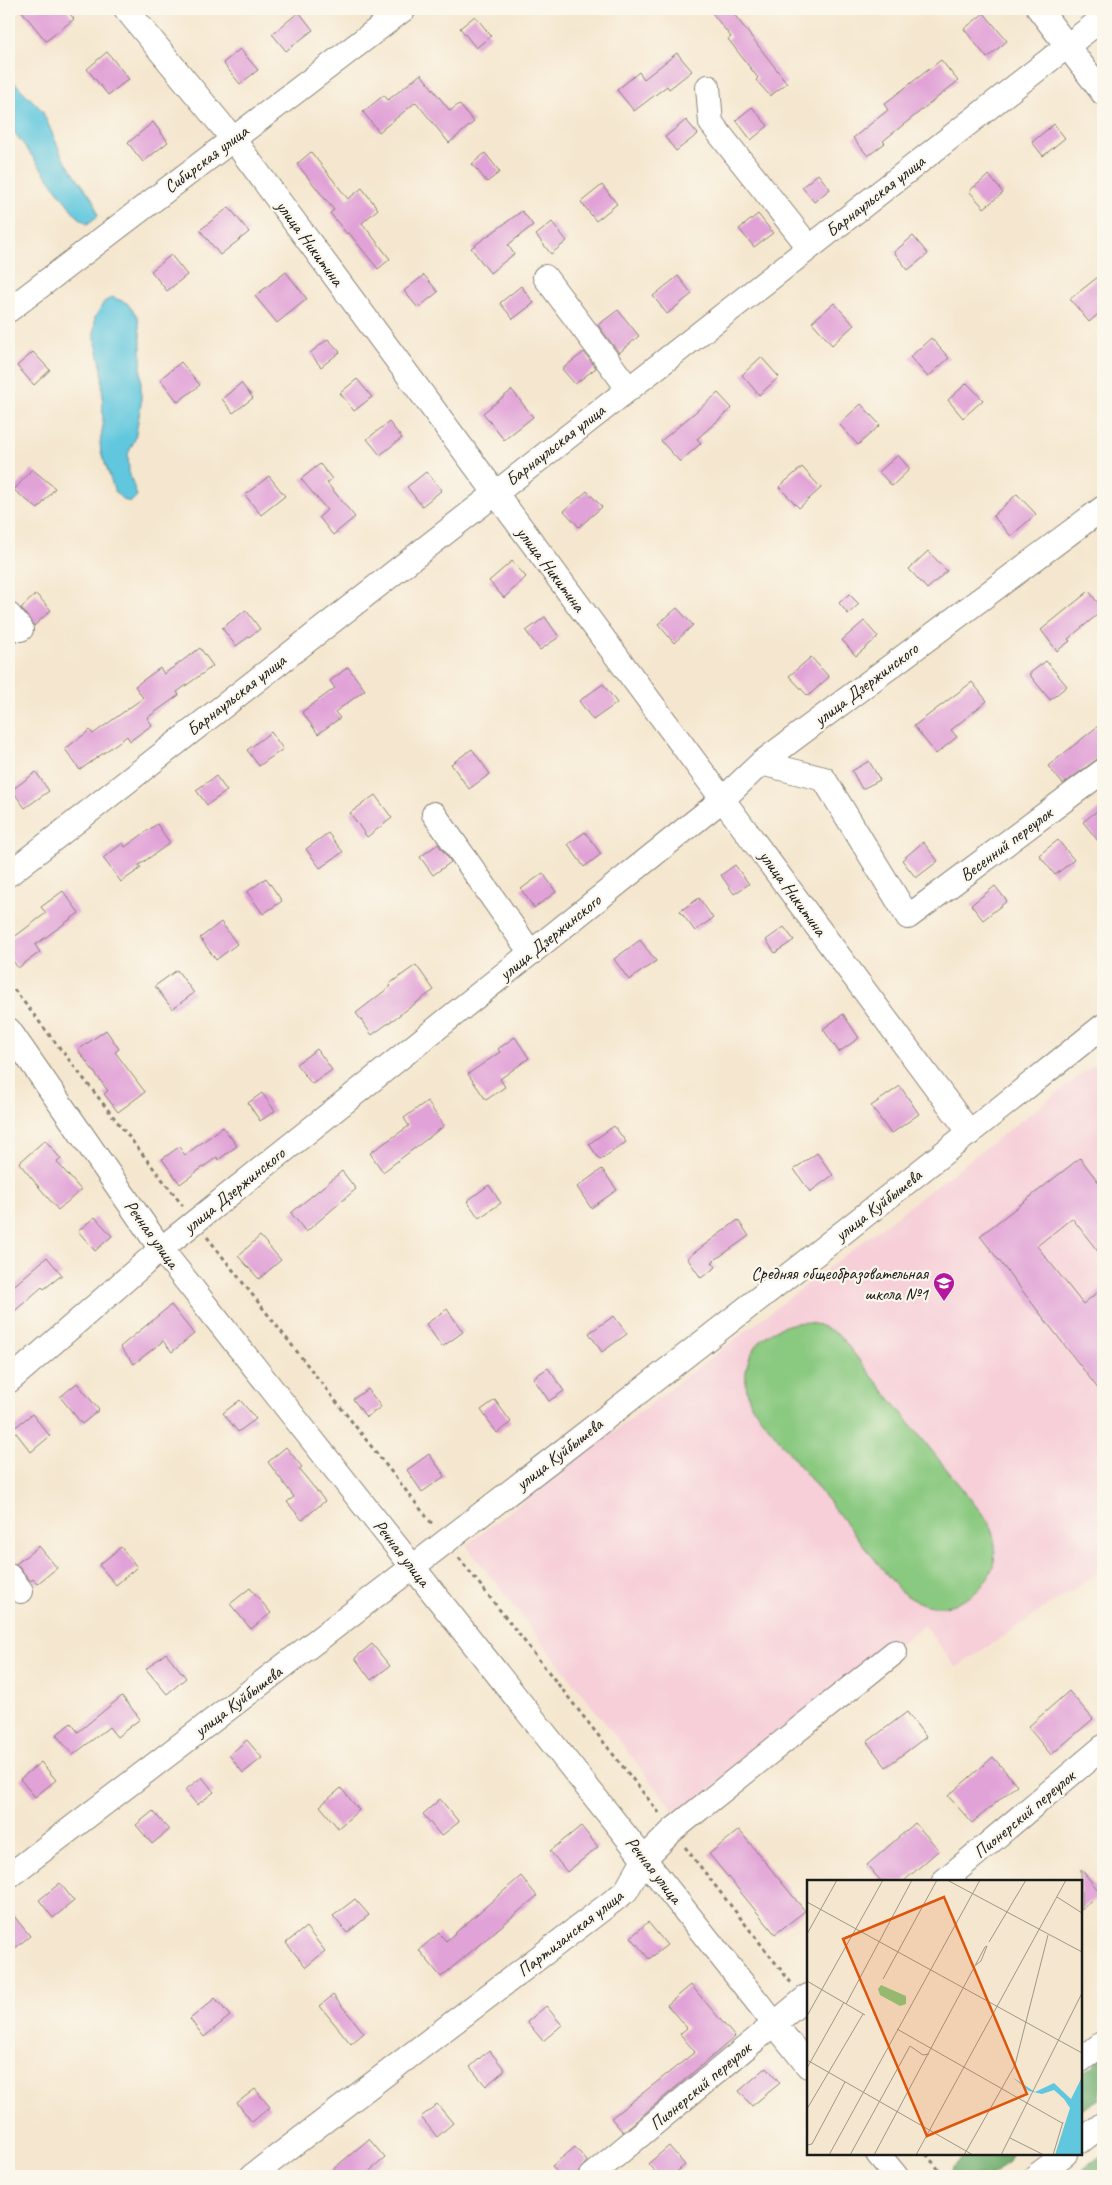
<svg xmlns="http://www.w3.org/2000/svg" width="1112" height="2185" viewBox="0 0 1112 2185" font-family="Caveat,sans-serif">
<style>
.built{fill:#f6cfd8}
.green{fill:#8ac980;stroke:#53724e}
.forest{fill:#6fad6e;stroke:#466445}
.water{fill:#61c7de;stroke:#3e727d}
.building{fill:#e1a2d7}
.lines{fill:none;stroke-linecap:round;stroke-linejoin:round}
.minor-casing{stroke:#888276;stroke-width:26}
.path{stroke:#888276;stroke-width:3;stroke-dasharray:4 4;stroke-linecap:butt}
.minor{stroke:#fff;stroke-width:24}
.labels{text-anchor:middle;stroke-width:4.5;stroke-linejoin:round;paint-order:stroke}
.street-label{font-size:18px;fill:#1c1c1c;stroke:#fbf7ec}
.poi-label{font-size:18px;fill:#1c1c1c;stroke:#fbf7ec;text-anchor:end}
.inset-road{fill:none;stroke:#9e9687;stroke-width:1}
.view{fill:#de560d;fill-opacity:0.15;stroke:#de560d;stroke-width:2.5}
.inset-edge{fill:none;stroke:#1c1c1c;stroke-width:2.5}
</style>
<rect width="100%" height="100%" fill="#fbf7ec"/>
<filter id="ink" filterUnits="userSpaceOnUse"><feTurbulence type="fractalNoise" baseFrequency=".02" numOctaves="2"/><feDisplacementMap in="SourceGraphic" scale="10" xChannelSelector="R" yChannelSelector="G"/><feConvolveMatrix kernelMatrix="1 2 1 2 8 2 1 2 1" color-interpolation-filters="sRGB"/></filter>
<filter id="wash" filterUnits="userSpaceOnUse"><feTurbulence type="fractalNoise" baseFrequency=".0096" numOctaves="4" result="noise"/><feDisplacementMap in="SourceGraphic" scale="20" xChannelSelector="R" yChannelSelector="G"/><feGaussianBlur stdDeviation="1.12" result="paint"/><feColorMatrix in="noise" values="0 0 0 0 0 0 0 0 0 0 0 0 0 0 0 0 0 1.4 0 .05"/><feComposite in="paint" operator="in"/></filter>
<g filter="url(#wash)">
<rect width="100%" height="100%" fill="#f5e7cf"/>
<!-- built -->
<path class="built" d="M1103,1058V1569L956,1668L924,1625L677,1815L466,1545Z"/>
<!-- green -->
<path class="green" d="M804,1322C819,1324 828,1328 840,1336L988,1521C991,1530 995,1538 995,1547C998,1585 959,1615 923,1604C915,1601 907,1596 900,1591L752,1406C733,1363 759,1326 804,1322Z"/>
<!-- forest -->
<path class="forest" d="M1103,2055V2087L1100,2090L1099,2099L1081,2110V2072L1091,2067Z
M969,2154H1012L1009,2161L992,2176H951C952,2167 961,2157 969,2154Z
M1103,2154V2176H1074Z"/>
<!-- water -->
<path class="water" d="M9,77L42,110L63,158L94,201L98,216L87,224L75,214L9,125Z
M112,297L127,303L138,317L141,341V404L135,439L128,454L129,472L137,496L131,502L123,500L115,492L101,452L100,443L103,425L102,370L94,334L95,317L104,302Z"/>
<g id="blocks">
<!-- building -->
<path class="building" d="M20,9H66L74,19L46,41Z
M709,9H730L787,83L770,96L756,80L758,78L728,39L731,37Z
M299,12L313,30L286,51L272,34Z
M984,13L1007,41L987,58L964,29Z
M475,16L491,36L476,48L460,28Z
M240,49L258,70L240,84L223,63Z
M107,52L129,79L108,95L87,69Z
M677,53L692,71L669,89L667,86L634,111L617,90L639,72L644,79Z
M941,60L958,81L883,141L885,143L868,156L853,138L888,110L884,104Z
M421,74L450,111L459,104L474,122L449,143L416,102L379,132L363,112L384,95L388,100Z
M752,107L768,126L751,140L736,120Z
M686,120L698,134L676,151L665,137Z
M153,122L168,142L143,162L128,143Z
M1054,124L1065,138L1043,156L1032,142Z
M311,152L348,199L362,188L378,209L362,223L390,259L378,269L349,233L347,234L330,213L334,210L297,164Z
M485,153L500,172L487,182L472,164Z
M818,174L830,189L814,202L802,187Z
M989,175L1003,193L984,208L969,191Z
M602,185L617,204L596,221L581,202Z
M229,207L249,232L220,255L200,230Z
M522,211L533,225L508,245L514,254L490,273L471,248Z
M758,214L773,233L754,247L739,229Z
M552,222L567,241L551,254L536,235Z
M913,236L928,254L908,270L894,252Z
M171,255L187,275L167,291L151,271Z
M286,272L307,299L277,323L255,296Z
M1103,273V310L1089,322L1070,299Z
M424,275L438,292L418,308L404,291Z
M678,276L692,294L667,314L653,296Z
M521,286L534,303L513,319L500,303Z
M834,303L854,325L832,345L812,322Z
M618,310L639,336L619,353L598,325Z
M931,338L949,358L928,377L910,357Z
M328,339L340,352L321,367L310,353Z
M33,352L50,370L34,385L17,366Z
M584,352L596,368L575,384L562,369Z
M761,357L779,377L759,395L742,375Z
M181,362L200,385L178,402L160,379Z
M357,379L372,397L354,411L340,393Z
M241,383L253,398L233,413L222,399Z
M967,383L983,400L963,418L948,400Z
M512,390L533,417L504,440L483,413Z
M718,393L732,408L697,439L701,443L680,462L661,441Z
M861,404L880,425L858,445L839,424Z
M389,422L402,438L380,455L367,439Z
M898,455L910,469L892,486L879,472Z
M320,464L332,479L327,483L355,517L333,535L319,517L327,510L301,479Z
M802,467L821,488L799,508L779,487Z
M32,469L55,488L38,509L14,490Z
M426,472L442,490L422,506L407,487Z
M269,476L285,496L261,515L245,495Z
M587,491L602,507L579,527L564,511Z
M1017,494L1036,514L1011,536L993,516Z
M928,551L947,571L927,589L909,569Z
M512,561L526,577L504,598L489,581Z
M1089,591L1103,610L1068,639L1070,641L1057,651L1041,630Z
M36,594L51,610L34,626L21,608Z
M849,594L859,604L848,614L839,603Z
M677,608L693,625L674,643L658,624Z
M246,610L260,629L236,646L222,628Z
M545,617L559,637L540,650L526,631Z
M864,621L878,637L856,656L842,640Z
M200,648L213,666L177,692L179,695L147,718L152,725L130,741L127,736L80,770L65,749L90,730L93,734L143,698L135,686L160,668L164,674Z
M811,657L829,677L808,696L789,676Z
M1046,661L1067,686L1050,700L1029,674Z
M348,667L365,690L335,712L340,718L318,734L302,712L335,688L330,681Z
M972,682L987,701L951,730L957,737L936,754L914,726Z
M603,684L617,703L593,720L579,701Z
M1103,722V755L1063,784L1048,766Z
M271,732L283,749L259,766L247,750Z
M472,749L490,774L469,789L451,764Z
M869,761L880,780L862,789L852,771Z
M36,772L49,791L25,808L12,790Z
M216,776L227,791L207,805L196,790Z
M375,795L392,818L367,837L350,813Z
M1103,806V847L1083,822Z
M157,824L170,843L139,865L141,868L121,882L103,858L123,843L125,847Z
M585,832L601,854L584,867L568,844Z
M328,833L343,852L320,868L306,849Z
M1058,840L1074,860L1055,875L1039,855Z
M923,842L938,861L916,878L902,860Z
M438,844L451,862L433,875L420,857Z
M735,865L749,884L734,894L721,875Z
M543,873L556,892L534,908L521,889Z
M266,878L282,901L263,914L247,892Z
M995,886L1007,901L983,920L971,905Z
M63,891L79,913L35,945L40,952L18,968L9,955V941L46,913L41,907Z
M699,898L713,918L695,931L680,911Z
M221,922L237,944L216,960L200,938Z
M784,927L794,940L775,953L766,940Z
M640,940L656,961L629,980L614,959Z
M416,965L434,990L372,1035L356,1013L391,986L389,984Z
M177,970L194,993L172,1009L155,986Z
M843,1014L859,1038L839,1052L823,1029Z
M106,1030L119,1049L115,1052L145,1092L118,1112L104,1094L108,1091L78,1050Z
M515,1037L529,1058L500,1079L505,1087L486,1100L468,1074L500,1052L498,1049Z
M317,1049L332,1070L312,1084L296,1064Z
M900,1086L919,1114L891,1134L871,1106Z
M262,1093L275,1111L260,1121L248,1103Z
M427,1101L444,1126L383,1172L370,1153L409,1126L404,1118Z
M614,1126L626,1142L600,1160L589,1144Z
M223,1127L237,1146L218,1160L217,1157L180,1184L162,1159L179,1147L185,1155Z
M45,1140L61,1159L57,1162L81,1190L58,1210L19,1163Z
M817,1153L833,1175L810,1192L794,1169Z
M1080,1158L1103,1188V1258L1072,1218L1037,1246L1083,1304L1103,1288V1395L980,1236Z
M602,1169L617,1190L591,1208L577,1187Z
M342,1171L356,1189L306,1232L291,1213Z
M489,1185L501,1203L479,1218L467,1201Z
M95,1217L112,1236L95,1251L78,1231Z
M738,1220L749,1236L712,1262L716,1267L701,1278L687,1258Z
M260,1236L281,1260L259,1279L238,1256Z
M47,1257L62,1275L44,1289L42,1287L9,1316V1290Z
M171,1305L194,1334L172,1352L163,1341L134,1364L120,1347Z
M447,1309L463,1332L442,1347L426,1324Z
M614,1316L627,1334L602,1352L589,1333Z
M548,1368L564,1391L549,1401L533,1378Z
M77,1383L99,1410L82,1424L60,1397Z
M368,1389L381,1407L366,1417L353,1399Z
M240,1400L256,1419L238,1432L223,1413Z
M495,1400L511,1422L497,1433L481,1410Z
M32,1414L50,1436L31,1452L13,1429Z
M286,1447L302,1467L299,1469L325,1501L302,1520L287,1502L294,1497L268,1462Z
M429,1454L445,1476L422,1492L407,1470Z
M39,1546L57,1568L37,1584L33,1579L31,1581L16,1564Z
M121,1547L137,1567L116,1585L99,1565Z
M250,1588L271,1613L251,1629L230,1604Z
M372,1644L390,1666L371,1680L355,1658Z
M166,1653L186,1678L167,1694L146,1669Z
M1069,1691L1093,1719L1051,1755L1028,1727Z
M122,1696L140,1719L117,1737L109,1727L73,1755L56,1735L71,1723L78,1732Z
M907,1712L926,1737L886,1767L867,1742Z
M247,1740L262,1758L243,1773L229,1755Z
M993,1757L1017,1785L972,1823L948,1796Z
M41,1762L56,1780L35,1797L20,1779Z
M202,1777L214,1792L197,1805L185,1790Z
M341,1788L359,1810L338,1828L320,1806Z
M440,1799L459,1822L441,1836L423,1814Z
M153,1811L169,1830L152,1844L136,1825Z
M915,1823L939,1850L904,1881H881L867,1865Z
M581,1826L598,1847L567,1872L550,1851Z
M739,1830L805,1911L775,1934L709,1854Z
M1081,1869L1101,1894L1081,1909Z
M521,1876L537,1896L441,1977L419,1950L439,1933L446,1941Z
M60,1883L74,1901L53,1918L39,1900Z
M355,1899L369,1915L347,1933L333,1916Z
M9,1910L30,1936L9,1953Z
M648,1922L667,1945L649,1959L631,1937Z
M306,1927L325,1951L306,1967L286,1943Z
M691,1985L735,2037L623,2132L611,2118L695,2052L680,2034L687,2028L667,2005Z
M333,1995L364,2033L351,2044L320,2006Z
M215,1998L230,2016L204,2037L190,2019Z
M546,2006L562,2025L543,2041L527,2022Z
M489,2050L505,2070L486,2086L470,2067Z
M767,2067L780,2083L752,2106L739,2091Z
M255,2089L270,2107L252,2122L237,2103Z
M437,2104L453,2123L437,2137L421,2117Z
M369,2139L385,2158L364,2176H325Z
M669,2146L685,2165L672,2176H659L648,2164Z
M575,2147L587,2161L576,2176H560L552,2166Z"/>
</g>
</g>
<g filter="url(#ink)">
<use href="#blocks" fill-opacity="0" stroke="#888276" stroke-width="1"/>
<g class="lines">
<!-- minor casing -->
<g class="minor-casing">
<path id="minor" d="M126,9L233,139L970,1133
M1039,9L1103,93
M708,87L711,123L809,247
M545,277L628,388
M9,310L404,9
M9,615L21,629
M761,763L824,779L908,917L1103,771
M434,814L531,953
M9,874L1103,18
M9,1030L161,1249L808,2066
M9,1381L161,1249L723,799L761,763L1103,508
M9,1576L21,1591
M9,1876C376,1596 743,1315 1103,1026
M944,1881L1103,1747
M1081,2060L1103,2043
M1081,2141L1103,2124
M878,2154L896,2176
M252,2176L626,1891L644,1859L673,1830L895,1652
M591,2176L808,1996
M1036,2176L1065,2154"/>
</g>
<!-- path -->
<path class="path" d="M9,983L183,1206
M207,1237L433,1525
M459,1558L660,1814
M685,1847L792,1984
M926,2154L944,2176"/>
<!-- minor -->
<use href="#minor" class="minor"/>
</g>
</g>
<!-- icons -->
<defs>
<g id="school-pin" transform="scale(1.125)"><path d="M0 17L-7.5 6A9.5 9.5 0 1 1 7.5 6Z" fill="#b5179e" stroke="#fbf7ec"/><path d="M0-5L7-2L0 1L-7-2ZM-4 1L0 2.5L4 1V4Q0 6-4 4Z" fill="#fff"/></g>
</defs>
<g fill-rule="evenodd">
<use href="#school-pin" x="944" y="1283"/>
</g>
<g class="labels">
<!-- street labels -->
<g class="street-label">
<text transform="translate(206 159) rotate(-37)" y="6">Сибирская улица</text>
<text transform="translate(875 196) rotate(-38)" y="6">Барнаульская улица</text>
<text transform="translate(310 243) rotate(54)" y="6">улица Никитина</text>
<text transform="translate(555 445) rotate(-38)" y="6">Барнаульская улица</text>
<text transform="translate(551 569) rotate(53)" y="6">улица Никитина</text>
<text transform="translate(866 684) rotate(-37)" y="6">улица Дзержинского</text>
<text transform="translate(236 695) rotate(-38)" y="6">Барнаульская улица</text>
<text transform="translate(1006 844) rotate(-37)" y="6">Весенний переулок</text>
<text transform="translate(793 893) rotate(54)" y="6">улица Никитина</text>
<text transform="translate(550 937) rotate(-39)" y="6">улица Дзержинского</text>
<text transform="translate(234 1190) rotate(-39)" y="6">улица Дзержинского</text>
<text transform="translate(878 1205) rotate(-38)" y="6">улица Куйбышева</text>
<text transform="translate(152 1234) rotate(54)" y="6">Речная улица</text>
<text transform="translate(559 1454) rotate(-38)" y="6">улица Куйбышева</text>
<text transform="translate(402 1553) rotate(52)" y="6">Речная улица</text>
<text transform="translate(238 1701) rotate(-37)" y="6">улица Куйбышева</text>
<text transform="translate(1024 1814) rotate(-40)" y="6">Пионерский переулок</text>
<text transform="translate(654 1870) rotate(52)" y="6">Речная улица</text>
<text transform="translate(570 1933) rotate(-38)" y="6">Партизанская улица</text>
<text transform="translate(700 2086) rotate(-40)" y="6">Пионерский переулок</text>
</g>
<!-- poi labels -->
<g class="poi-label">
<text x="928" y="1279">Средняя общеобразовательная<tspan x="928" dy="21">школа №1</tspan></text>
</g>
</g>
<!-- overview -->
<g transform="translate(807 1880)">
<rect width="275" height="275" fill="#f5e7cf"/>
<path d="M74,105L99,116V124L93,126L73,115L71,109Z" fill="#8ac980"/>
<path d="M205,197L228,212L247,203L264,219L275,197V275H248L263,228L257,219L247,210L235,214L222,211Z" fill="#61c7de"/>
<path class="inset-road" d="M140,0L275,72M250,17L275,33M0,22L275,173M0,54L30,0M182,62L219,0M76,99L130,0M0,101L58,135M39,124L105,0M0,136L76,0M90,149L255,243M0,180L166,275M0,188L37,122M0,229L56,134M203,258L237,275M0,265L5,264L38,202M22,275L173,0M43,275L103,166L116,175L122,174M67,275L178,67L180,66L174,81L169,85M109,275L259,0M157,275L208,185L241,55M194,275L275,113M246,275L256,242"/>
<path class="view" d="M137,17L220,214L120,256L36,59Z"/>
<rect width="275" height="275" class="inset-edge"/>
</g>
<!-- margin -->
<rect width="1112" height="2185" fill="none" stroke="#fbf7ec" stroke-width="30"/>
</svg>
